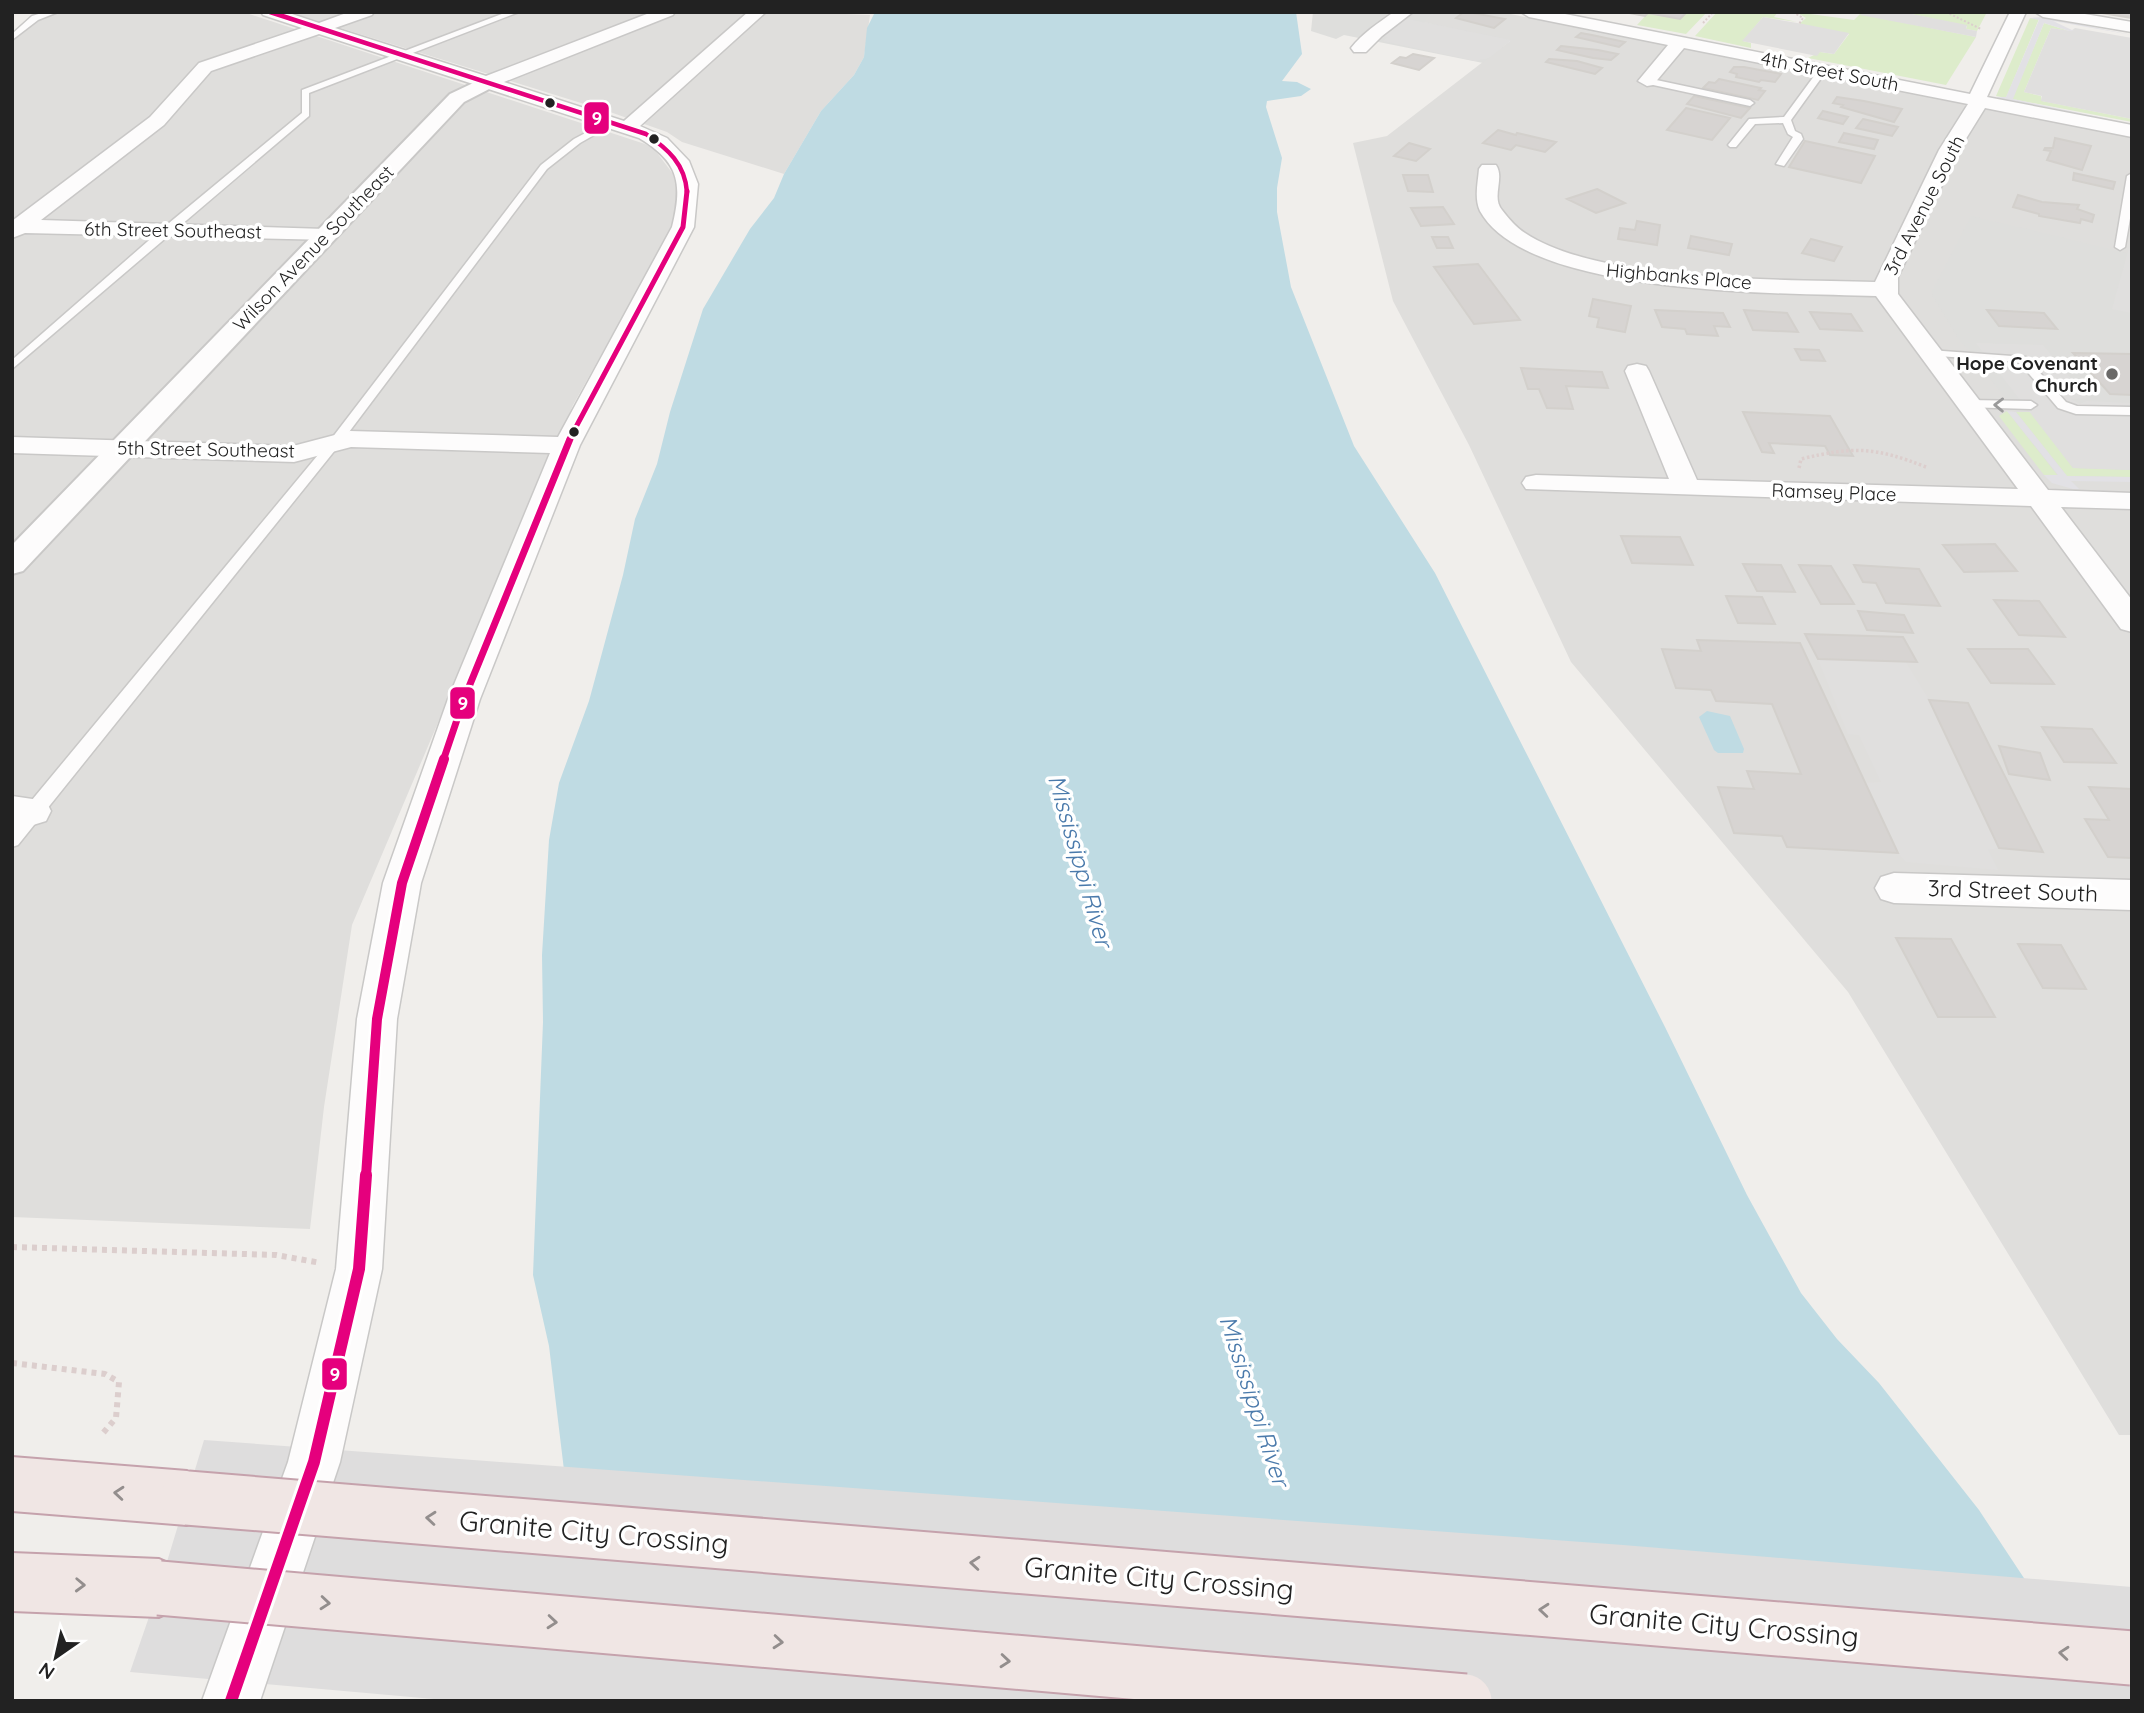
<svg xmlns="http://www.w3.org/2000/svg" width="2144" height="1713" viewBox="0 0 2144 1713" font-family="Quicksand,sans-serif">
<style>
.residential{fill:#dfdedc}
.religious{fill:#dededc}
.grass{fill:#ddeccb}
.parking{fill:#e0dfde}
.plaza{fill:#e2e1e5}
.water{fill:#bfdbe3}
.pier{fill:#dedddd}
.building{fill:#d7d4d2;stroke:#d3d0cc;stroke-width:2}
.lines{fill:none;stroke-linecap:round;stroke-linejoin:round}
.service-casing{stroke:#c9c8c7;stroke-width:3}
.minor-casing{stroke:#c9c8c7;stroke-width:3}
.tertiary-casing{stroke:#c9c8c7;stroke-width:4}
.trunk-casing{stroke:#c5a2ac;stroke-width:4}
.path-far2{stroke:#dccecd;stroke-width:2;stroke-dasharray:2 2;stroke-linecap:butt}
.path-far1{stroke:#dccecd;stroke-width:3.5;stroke-dasharray:2.5 2.5;stroke-linecap:butt}
.path{stroke:#dccecd;stroke-width:6;stroke-dasharray:5 5;stroke-linecap:butt}
.service{fill:#fdfcfc;fill-rule:evenodd}
.minor{fill:#fdfcfc;fill-rule:evenodd}
.tertiary{fill:#fdfcfc;fill-rule:evenodd}
.trunk{fill:#f0e6e4;fill-rule:evenodd}
.trunk-bridge-casing{stroke:#c5a2ac;stroke-width:57;stroke-linecap:butt}
.trunk-bridge{stroke:#f0e6e4;stroke-width:53}
.bus-1-far4-casing{stroke:#fff;stroke-width:7}
.bus-1-far3-casing{stroke:#fff;stroke-width:9}
.bus-1-far2-casing{stroke:#fff;stroke-width:11}
.bus-1-far1-casing{stroke:#fff;stroke-width:15}
.bus-1-casing{stroke:#fff;stroke-width:18}
.bus-1-far4{stroke:#e5007d;stroke-width:4.5}
.bus-1-far3{stroke:#e5007d;stroke-width:5}
.bus-1-far2{stroke:#e5007d;stroke-width:7}
.bus-1-far1{stroke:#e5007d;stroke-width:10}
.bus-1{stroke:#e5007d;stroke-width:12}
.oneway{stroke:#9a9a9a}
.oneway2{stroke:#938e8d}
.bus-dot{fill:#222;stroke:#fff;stroke-width:2.5}
.poi-dot{fill:#6a6968;stroke:#fff;stroke-width:2.5}
.labels{text-anchor:middle;stroke-width:7;stroke-linejoin:round;paint-order:stroke}
.far-street-label{font-size:19px;fill:#222;stroke:#fff}
.far-poi-label{font-size:19px;font-weight:bold;fill:#222;stroke:#fff;text-anchor:end}
.street-label{font-size:23px;fill:#222;stroke:#fff}
.water-label{font-size:24px;font-style:italic;fill:#4a7aab;stroke:#fff}
.near-street-label{font-size:28px;fill:#222;stroke:#fff}
.line-badge{stroke:#fff;stroke-width:2.5}
.badge-label{font-size:19px;text-anchor:middle;font-weight:bold;fill:#fff}
</style>
<rect width="100%" height="100%" fill="#f0eeeb"/>
<!-- residential -->
<path class="residential" d="M53,12H243L645,144L654,149L680,183L674,225L573,405L352,925L324,1107L310,1229L12,1217V41L40,20L55,14Z
M289,12H798L870,15L864,57L854,75L821,111L784,174L682,142L667,132L610,112Z
M1435,12H1501L1554,23L1559,14L2132,127V1435H2119L1848,992L1571,662L1469,445L1393,301L1353,143L1387,136L1510,41L1423,22Z"/>
<!-- religious -->
<path class="religious" d="M1313,12H1435L1424,22L1511,40L1483,63L1344,35L1336,39L1311,31Z
M1971,216L2132,254V477L2067,476L1958,338L1931,293Z"/>
<!-- grass -->
<path class="grass" d="M1687,12H1707L1686,34L1637,25L1648,13L1680,19Z
M1717,12H1778L1774,17L1797,22L1763,17L1743,41L1751,43V48L1695,36Z
M1796,12L1854,20L1860,14L1976,37L1946,85L1808,58L1820,52L1834,54L1849,34L1799,24L1806,18Z
M1902,12H1987L1977,31L1966,29L1967,26Z
M2030,18L2039,19L2006,98L1996,96Z
M2044,23L2069,31L2051,28L2024,92L2041,96L2042,101L2132,119V122L2012,99Z
M2007,411L2058,476L2044,475L1999,416Z
M2016,412H2030L2073,468L2132,470V477L2067,476Z"/>
<!-- parking -->
<path class="parking" d="M1864,12H1902L1967,25L1966,29L1977,31L1976,37L1860,15Z
M1405,17L1412,20L1511,40L1489,58L1475,61L1383,41L1388,37L1381,36Z
M1763,17L1803,24L1849,33L1834,54L1820,52L1817,56L1742,41Z
M2051,28L2071,31L2075,28L2132,38V119L2041,101L2042,96L2024,92Z
M2129,248L2132,249V313L2112,309Z
M1976,343L2043,345L2087,398L2071,399L2080,404L2086,401L2132,403V470L2073,468Z
M1818,659L1905,661L1929,700L1999,848L1988,850L1998,870L1906,862L1898,853L1865,783L1881,782L1859,735L1848,734Z"/>
<!-- plaza -->
<path class="plaza" d="M2043,17L2132,35L2053,21L2074,31H2069L2044,23L2013,99L2132,124L2012,101L2011,103L1996,97H2006L2039,20L2030,18Z
M2007,411L2016,412L2067,476L2132,477V482L2071,481L2079,489H2073L2052,483L2044,475H2058Z"/>
<!-- water -->
<path class="water" d="M875,12H1296L1302,54L1282,81L1297,82L1311,89L1301,96L1267,101L1266,107L1282,158L1277,188V212L1291,287L1354,446L1435,573L1665,1027L1747,1195L1801,1293L1837,1339L1879,1383L1979,1510L2105,1701H575L564,1470L549,1346L533,1275L543,1022L542,955L549,840L559,783L589,701L623,575L635,519L657,464L670,412L703,309L750,229L774,198L784,174L821,111L854,75L864,57L867,28Z
M1707,711L1730,716L1744,749L1743,753H1718L1714,750L1699,717Z"/>
<!-- pier -->
<path class="pier" d="M204,1440L1623,1545L2132,1587V1701H456L130,1672L159,1588Z"/>
<!-- building -->
<path class="building" d="M1464,12L1473,13L1505,19L1494,28L1456,18Z
M1624,12H1687L1680,19L1648,13L1645,16Z
M2096,12H2132V18Z
M1581,33L1592,35L1625,42L1619,47L1576,37Z
M1561,46L1598,50L1618,54L1611,60L1593,58L1557,50Z
M1413,54L1434,58L1419,70L1392,63L1400,57L1406,58Z
M1549,59L1577,61L1602,68L1595,74L1546,62Z
M1734,67H1744L1781,74L1775,82L1761,80L1759,82L1736,77L1737,74L1730,72Z
M1719,79L1761,88L1759,90L1765,91L1758,100L1703,88L1709,82L1715,83Z
M1694,96L1750,108L1741,118L1687,104Z
M1837,97L1864,101L1902,109L1894,122L1841,107L1843,105L1833,103Z
M1686,108L1730,118L1712,140L1667,130Z
M1823,111L1848,117L1843,124L1818,118Z
M1863,119L1898,127L1892,136L1856,128Z
M1498,130L1516,135L1517,133L1556,142L1545,152L1516,145L1511,150L1483,143Z
M1844,133L1878,140L1874,149L1839,142Z
M2055,138L2091,146L2082,170L2047,160L2051,151L2044,150L2045,148H2053Z
M1805,141L1875,156L1861,183L1789,167Z
M1409,143L1430,149L1416,161L1394,156Z
M2074,173L2115,182L2113,189L2073,180Z
M1403,175H1428L1433,192L1408,191Z
M1597,189L1625,203L1596,213L1567,199Z
M2018,195L2042,202L2079,205L2077,209L2094,215L2092,222L2081,219L2080,223L2039,216V214L2013,207Z
M1443,207L1454,224L1421,226L1411,208Z
M1637,221L1660,225L1657,245L1618,239L1620,228L1635,230Z
M1691,236L1732,244L1729,255L1688,248Z
M1432,237H1448L1453,248H1437Z
M1811,239L1842,247L1834,261L1802,253Z
M1478,264L1520,320L1474,324L1434,267Z
M1593,299L1631,306L1625,332L1597,327L1599,318L1589,316Z
M1655,310L1723,313L1730,327L1714,326L1718,336L1687,334L1685,329L1662,327Z
M1744,310L1787,313L1798,332L1753,330Z
M1987,310L2044,313L2057,329L1999,326Z
M1810,312L1851,314L1862,331L1820,329Z
M1795,349L1819,350L1825,361L1801,360Z
M2073,353L2132,354V395L2110,394Z
M1521,368L1602,372L1608,388L1566,386L1573,409L1547,408L1539,389H1528Z
M1743,412L1830,416L1853,456L1830,455L1825,446L1769,443L1774,453L1762,452Z
M1621,536L1680,537L1693,565L1632,563Z
M1995,544L2017,571L1964,572L1943,545Z
M1743,564L1781,565L1795,592L1757,591Z
M1799,565L1831,566L1854,604H1821Z
M1854,565L1919,569L1940,606L1886,603L1876,583L1863,582Z
M1726,596L1762,597L1775,624L1738,623Z
M1994,600L2039,601L2065,637L2019,635Z
M1858,611L1904,615L1913,633L1867,630Z
M1805,634L1903,637L1917,662L1818,659Z
M1697,640L1800,643L1898,853L1787,847L1782,836L1734,833L1718,787L1754,789L1747,771L1801,774L1772,704L1716,701L1711,690L1676,688L1662,649L1701,651Z
M1968,649H2028L2054,684L1991,683Z
M1929,700L1968,703L2043,852L1999,848Z
M2042,727L2092,729L2116,763L2064,762Z
M1999,746L2040,753L2050,780L2009,774Z
M2089,787L2132,789V858L2108,857L2085,819L2109,820Z
M1896,938L1951,939L1995,1017H1938Z
M2018,944L2061,945L2086,989L2043,988Z"/>
<g class="lines">
<!-- service casing -->
<g class="service-casing">
<path id="service" d="M45,12H58L38,20L12,40V34L32,16Z
M507,12H519L309,93V116L12,369V360L163,228L302,113V90Z
M1820,68L1827,70L1791,120L1795,131L1801,134L1803,139L1784,166L1776,164L1793,137L1788,134L1783,123L1755,124L1736,147H1730L1728,145L1749,119L1784,117Z
M1647,78L1750,100L1754,103L1750,106L1644,83Z
M610,120L617,122L580,143L547,169L340,444L18,845L12,847V827L27,806L332,438L541,165L574,139Z
M2132,173V207L2125,247L2120,250L2115,247L2127,176Z
M1929,350L2026,357L2066,402L2077,406L2132,407V415L2076,414L2058,408L2019,362L1925,355L1923,353Z
M1967,400L2031,401L2037,405L2031,409L1963,407V401Z"/>
</g>
<!-- minor casing -->
<g class="minor-casing">
<path id="minor" d="M261,12H286L319,23L349,12H374L372,15L335,28L486,76L652,12H675L673,15L504,82L624,121L748,12H766L640,126L667,138L689,161L698,184L694,227L580,445L480,699L421,883L397,1019L382,1269L340,1462L260,1701H202L288,1462L336,1269L357,1019L383,883L448,699L550,453L351,447L294,462L12,453V437L293,446L350,431L558,437L672,227C683,183 679,162 639,138L319,34L211,71L164,125L41,220L325,229L333,230L336,235L333,240L25,233L12,238V221L150,117L199,63L302,28L263,15Z
M1394,12H1413L1382,36L1366,52H1354L1351,48C1363,33 1378,23 1394,12Z
M1521,12H1555L1970,94L2010,12H2026L1987,97L2132,125V137L1985,108L1959,150L1898,277V294L2048,490L2132,493V509L2061,507L2132,600V632L2121,629L2031,506L1526,489L1522,483L1526,477L1536,475L1669,479L1625,371L1628,366L1637,364L1646,366L1649,371L1697,480L2018,489L1876,296C1787,293 1527,297 1480,211C1474,198 1478,182 1479,169L1482,165H1496C1505,178 1491,197 1502,210C1508,218 1517,228 1525,233C1600,283 1785,279 1875,282L1939,150L1968,104L1684,48L1653,85L1647,86L1638,81L1668,45L1529,17Z
M2035,12H2073L2132,22V32L2043,17Z
M12,796L46,801L51,811L46,821L33,825L12,824Z
M1894,873L2132,880V910L1894,903L1881,899L1875,888L1881,877Z"/>
</g>
<!-- tertiary casing -->
<g class="tertiary-casing">
<path id="tertiary" d="M488,76L495,78L497,82L495,86L464,102L23,571L12,574V545L450,94Z"/>
</g>
<!-- trunk casing -->
<g class="trunk-casing">
<path id="trunk" d="M12,1457L187,1471L206,1479L214,1498L206,1517L187,1525L12,1511Z
M12,1553L159,1559L179,1568L188,1588L179,1608L159,1617L12,1611Z"/>
</g>
<!-- path-far2 -->
<path class="path-far2" d="M1793,12L1803,18L1799,24
M1946,12L1981,29
M1703,23L1713,12"/>
<!-- path-far1 -->
<path class="path-far1" d="M1799,468L1801,459C1854,446 1875,447 1926,467"/>
<!-- path -->
<path class="path" d="M12,1247L276,1255L321,1263
M12,1363L105,1374L119,1382L116,1418L103,1433"/>
<!-- service -->
<use href="#service" class="service"/>
<!-- minor -->
<use href="#minor" class="minor"/>
<!-- tertiary -->
<use href="#tertiary" class="tertiary"/>
<!-- trunk -->
<use href="#trunk" class="trunk"/>
<!-- trunk-bridge casing -->
<g class="trunk-bridge-casing">
<path id="trunk-bridge" d="M187,1498L2132,1658
M159,1588L1465,1701"/>
</g>
<!-- trunk-bridge -->
<use href="#trunk-bridge" class="trunk-bridge"/>
<!-- bus-1-far4 casing -->
<g class="bus-1-far4-casing">
<path id="bus-1-far4" d="M270,12L646,134C668,149 685,164 687,192"/>
</g>
<!-- bus-1-far3 casing -->
<g class="bus-1-far3-casing">
<path id="bus-1-far3" d="M569,440L683,227L687,191"/>
</g>
<!-- bus-1-far2 casing -->
<g class="bus-1-far2-casing">
<path id="bus-1-far2" d="M443,761L464,699L570,439"/>
</g>
<!-- bus-1-far1 casing -->
<g class="bus-1-far1-casing">
<path id="bus-1-far1" d="M366,1176L377,1019L402,883L444,759"/>
</g>
<!-- bus-1 casing -->
<g class="bus-1-casing">
<path id="bus-1" d="M231,1701L314,1462L359,1269L366,1175"/>
</g>
<!-- bus-1-far4 -->
<use href="#bus-1-far4" class="bus-1-far4"/>
<!-- bus-1-far3 -->
<use href="#bus-1-far3" class="bus-1-far3"/>
<!-- bus-1-far2 -->
<use href="#bus-1-far2" class="bus-1-far2"/>
<!-- bus-1-far1 -->
<use href="#bus-1-far1" class="bus-1-far1"/>
<!-- bus-1 -->
<use href="#bus-1" class="bus-1"/>
</g>
<!-- one-way arrows -->
<defs><path id="oneway-chevron" d="M-2-3.5L2.5 0L-2 3.5" fill="none" stroke-width="1.6" stroke-linecap="round" stroke-linejoin="round" transform="scale(1.75)"/></defs>
<use class="oneway" href="#oneway-chevron" transform="translate(1999 405) rotate(-179)"/>
<g class="oneway2">
<use href="#oneway-chevron" transform="translate(119 1493) rotate(-175)"/>
<use href="#oneway-chevron" transform="translate(431 1518) rotate(-175)"/>
<use href="#oneway-chevron" transform="translate(975 1563) rotate(-175)"/>
<use href="#oneway-chevron" transform="translate(80 1585) rotate(2)"/>
<use href="#oneway-chevron" transform="translate(325 1603) rotate(5)"/>
<use href="#oneway-chevron" transform="translate(1544 1610) rotate(-175)"/>
<use href="#oneway-chevron" transform="translate(552 1622) rotate(5)"/>
<use href="#oneway-chevron" transform="translate(778 1642) rotate(5)"/>
<use href="#oneway-chevron" transform="translate(2064 1653) rotate(-175)"/>
<use href="#oneway-chevron" transform="translate(1005 1661) rotate(5)"/>
</g>
<!-- markers -->
<g class="bus-dot">
<circle cx="550" cy="103" r="6"/>
<circle cx="654" cy="139" r="6"/>
<circle cx="574" cy="432" r="6"/>
</g>
<circle class="poi-dot" cx="2112" cy="374" r="7"/>
<g class="labels">
<!-- far-street labels -->
<g class="far-street-label">
<text transform="translate(1830 71) rotate(11)" y="7">4th Street South</text>
<text transform="translate(1924 205) rotate(-63)" y="7">3rd Avenue South</text>
<text transform="translate(173 230) rotate(1)" y="7">6th Street Southeast</text>
<text transform="translate(313 248) rotate(-46)" y="7">Wilson Avenue Southeast</text>
<text transform="translate(1679 276) rotate(5)" y="7">Highbanks Place</text>
<text transform="translate(206 449) rotate(1)" y="7">5th Street Southeast</text>
<text transform="translate(1834 492) rotate(2)" y="7">Ramsey Place</text>
</g>
<!-- far-poi labels -->
<g class="far-poi-label">
<text x="2098" y="370">Hope Covenant<tspan x="2098" dy="22">Church</tspan></text>
</g>
<!-- street labels -->
<g class="street-label">
<text transform="translate(2013 891) rotate(2)" y="8">3rd Street South</text>
</g>
<!-- water labels -->
<g class="water-label">
<text transform="translate(1080 861) rotate(74)" y="8">Mississippi River</text>
<text transform="translate(1254 1401) rotate(72)" y="8">Mississippi River</text>
</g>
<!-- near-street labels -->
<g class="near-street-label">
<text transform="translate(594 1532) rotate(5)" y="10">Granite City Crossing</text>
<text transform="translate(1159 1578) rotate(5)" y="10">Granite City Crossing</text>
<text transform="translate(1724 1625) rotate(5)" y="10">Granite City Crossing</text>
</g>
</g>
<g class="line-badge">
<rect x="583" y="101" width="27" height="34" rx="7" fill="#e5007d"/>
<rect x="449" y="686" width="27" height="34" rx="7" fill="#e5007d"/>
<rect x="321" y="1357" width="27" height="34" rx="7" fill="#e5007d"/>
</g>
<g class="badge-label">
<text x="597" y="125">9</text>
<text x="463" y="710">9</text>
<text x="335" y="1381">9</text>
</g>
<!-- border -->
<rect width="2144" height="1713" fill="none" stroke="#222222" stroke-width="28"/>
<!-- north arrow -->
<g transform="translate(56 1657) rotate(214)" stroke="#ffffff" stroke-width="5" paint-order="stroke">
<path d="M0-5L12 26L0 18L-12 26Z" fill="#222222"/>
<text y="-10" font-size="19" font-weight="bold" text-anchor="middle" fill="#222222">N</text>
</g>
</svg>
